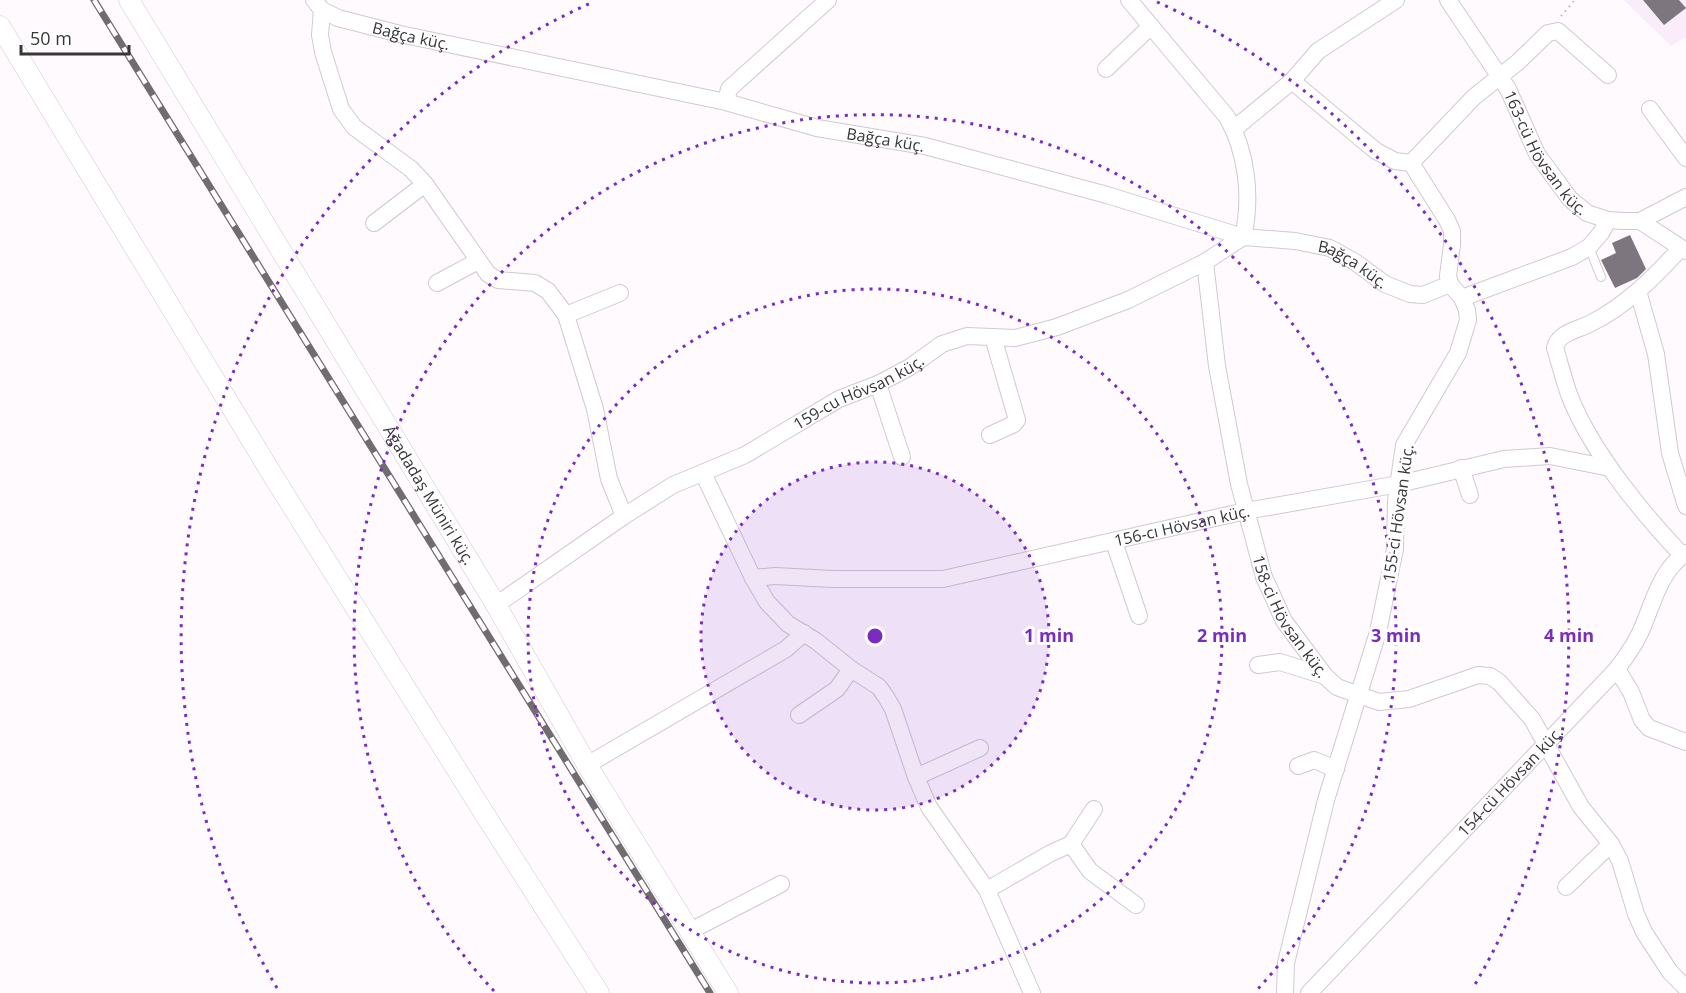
<svg xmlns="http://www.w3.org/2000/svg" width="1686" height="993" viewBox="0 0 1686 993" font-family="'Open Sans',sans-serif">
<style>
.built{fill:#faecfb}
.building{fill:#7d767e}
.lines{fill:none;stroke-linecap:round;stroke-linejoin:round}
.service-casing{stroke:#d1c9d2;stroke-width:10}
.minor-casing{stroke:#d1c9d2;stroke-width:18}
.tertiary-casing{stroke:#d1c9d2;stroke-width:21}
.path{stroke:#bab6ba;stroke-width:2;stroke-dasharray:1.5 4.5;stroke-linecap:butt}
.service{stroke:#fff;stroke-width:8}
.minor{stroke:#fff;stroke-width:16}
.tertiary{stroke:#fff;stroke-width:20}
.rail-casing{stroke:#706c70;stroke-width:7}
.rail{stroke:#fff;stroke-width:4.5;stroke-dasharray:14;stroke-linecap:butt}
.ring{fill:none;stroke:#7b2cbf;stroke-width:3;stroke-dasharray:3 6}
.labels{text-anchor:middle;stroke-width:6;stroke-linejoin:round;paint-order:stroke}
.street-label{font-size:16px;fill:#393639;stroke:#fff}
.centre{fill:#7b2cbf;stroke:#fff;stroke-width:3}
.ring-label{font-size:18px;text-anchor:middle;font-weight:bold;fill:#7b2cbf;stroke:#fff;stroke-width:6;stroke-linejoin:round;paint-order:stroke}
</style>
<rect width="100%" height="100%" fill="#fefafe"/>
<!-- built -->
<path class="built" d="M1624,0H1686V37L1671,46Z"/>
<!-- building -->
<path class="building" d="M1643,0H1679L1686,8L1664,25Z
M1630,235L1646,269L1637,278L1615,288L1601,260L1616,253L1612,243Z"/>
<g class="lines">
<!-- service casing -->
<g class="service-casing">
<path id="service" d="M1589,247L1601,277"/>
</g>
<!-- minor casing -->
<g class="minor-casing">
<g id="minor">
<path id="s1" d="M314,0L322,10L338,18L400,34L726,102L817,128L925,146L1107,195L1243,237L1295,241L1330,248L1355,262L1385,284L1410,294L1423,295L1450,284"/>
<path id="s2" d="M1448,0L1508,89L1537,154L1570,199L1587,213L1608,220L1623,221H1640L1686,197"/>
<path d="M322,10L320,35L323,52L341,109L354,127L411,169L425,184L488,274L498,280L535,283L548,291L566,315L595,409L609,479L624,516"/>
<path d="M1106,69L1151,26"/>
<path d="M726,102L729,89L828,0"/>
<path d="M1650,109L1686,158"/>
<path d="M1234,129L1292,81L1318,51L1396,0"/>
<path d="M1411,163L1474,97L1518,62L1548,33L1558,31L1608,75"/>
<path d="M1640,221L1686,251"/>
<path d="M374,223L425,184"/>
<path d="M1680,249C1654,277 1626,306 1591,323C1579,330 1558,332 1555,348C1560,364 1564,381 1570,397C1592,452 1642,513 1682,555"/>
<path id="s3" d="M1205,262L1217,366L1239,484L1264,577L1284,621L1325,676L1337,687L1379,702L1409,699L1478,675L1490,676L1499,682L1532,719L1581,807L1611,844L1620,861L1636,914L1644,932L1670,972L1686,988"/>
<path d="M437,283L478,261"/>
<path d="M1638,291L1656,354L1670,453L1686,506"/>
<path d="M1462,298L1572,257L1589,247L1601,233L1608,220"/>
<path d="M566,315L620,293"/>
<path d="M878,384L902,457"/>
<path d="M990,435L1014,424L1017,420L993,337"/>
<path d="M1461,468L1470,495"/>
<path d="M703,473L753,578L767,602L788,624L816,641L851,669L879,687L886,697L893,709L916,777L929,807L987,890L1032,993"/>
<path d="M1114,542L1139,616"/>
<path id="s4" d="M753,578L775,576L833,579H943L1246,511L1399,484L1504,459L1550,456L1610,468"/>
<path id="s5" d="M496,605L624,516L673,485L745,455L839,399L878,384L910,367L942,344L967,336L1015,338L1057,327L1128,300L1205,262L1243,237C1252,198 1247,152 1227,117L1129,0"/>
<path d="M1258,665L1280,662L1325,676"/>
<path d="M1617,669L1631,692L1642,720L1649,728L1686,742"/>
<path d="M799,715L837,689L851,669"/>
<path d="M587,765L786,649L804,633"/>
<path d="M1298,766L1314,760L1336,769"/>
<path d="M916,777L980,748"/>
<path d="M1071,844L1090,871L1136,905"/>
<path d="M1566,887L1611,844"/>
<path d="M987,890L1051,853L1071,844L1094,809"/>
<path d="M690,931L781,884"/>
<path d="M1285,993L1286,963L1326,800L1378,632L1395,549L1396,501L1404,445L1458,353L1468,320L1467,310L1462,298L1450,284L1448,276L1452,245V231L1447,220L1411,163L1395,161L1376,151L1292,81"/>
<path id="s6" d="M1309,993L1617,669C1626,657 1634,646 1640,633C1653,605 1659,571 1686,553"/>
</g>
</g>
<!-- tertiary casing -->
<g class="tertiary-casing">
<g id="tertiary">
<path id="s7" d="M129,0L496,605L587,765L728,993"/>
<path d="M0,26L275,479L482,810L599,993"/>
</g>
</g>
<!-- path -->
<path class="path" d="M1561,16L1575,0"/>
<!-- service -->
<use href="#service" class="service"/>
<!-- minor -->
<use href="#minor" class="minor"/>
<!-- tertiary -->
<use href="#tertiary" class="tertiary"/>
<!-- rail casing -->
<g class="rail-casing">
<path id="rail" d="M94,0L710,993"/>
</g>
<!-- rail -->
<use href="#rail" class="rail"/>
</g>
<!-- distance rings -->
<circle cx="875" cy="636" r="174" fill="#7b2cbf" fill-opacity=".12"/>
<g class="ring">
<circle cx="875" cy="636" r="174"/>
<circle cx="875" cy="636" r="347"/>
<path d="M494 991A521 521 0 1 1 1256 991"/>
<path d="M277 988A694 694 0 0 1 593 2M1157 2A694 694 0 0 1 1473 988"/>
</g>
<g class="labels">
<!-- street labels -->
<g class="street-label">
<text dy="6" stroke="none"><textPath href="#s1" startOffset="106">Bağça küç.</textPath></text>
<text dy="6" stroke="none"><textPath href="#s1" startOffset="592">Bağça küç.</textPath></text>
<text dy="6" stroke="none"><textPath href="#s2" startOffset="182">163-cü Hövsan küç.</textPath></text>
<text dy="6" stroke="none"><textPath href="#s1" startOffset="1078">Bağça küç.</textPath></text>
<text dy="6" stroke="none"><textPath href="#s5" startOffset="422">159-cu Hövsan küç.</textPath></text>
<text dy="6" stroke="none"><textPath href="#s7" startOffset="579">Ağadadaş Müniri küç.</textPath></text>
<text transform="translate(1398 513) rotate(-82)" y="6">155-ci Hövsan küç.</text>
<text dy="6" stroke="none"><textPath href="#s4" startOffset="435">156-cı Hövsan küç.</textPath></text>
<text dy="6" stroke="none"><textPath href="#s3" startOffset="368">158-ci Hövsan küç.</textPath></text>
<text dy="6" stroke="none"><textPath href="#s6" startOffset="292">154-cü Hövsan küç.</textPath></text>
</g>
</g>
<circle cx="875" cy="636" r="9" class="centre"/>
<g class="ring-label">
<text x="1049" y="642">1 min</text>
<text x="1222" y="642">2 min</text>
<text x="1396" y="642">3 min</text>
<text x="1569" y="642">4 min</text>
</g>
<!-- scale -->
<path d="M21 45v9h108v-9" fill="none" stroke="#393639" stroke-width="3"/>
<text x="30" y="45" font-size="18" fill="#393639" stroke="#ffffff" stroke-width="4.5" paint-order="stroke">50 m</text>
</svg>
